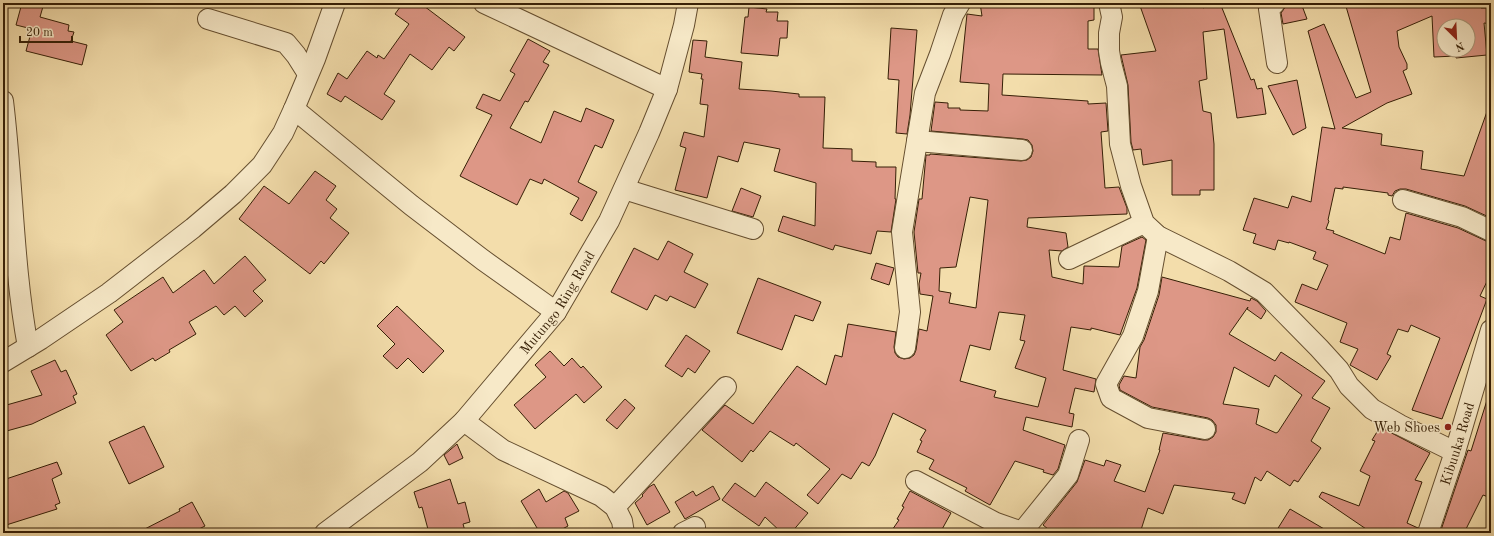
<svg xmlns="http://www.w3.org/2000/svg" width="1494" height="536" viewBox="0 0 1494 536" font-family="'Old Standard TT',serif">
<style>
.building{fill:#dd9786;stroke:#361f06;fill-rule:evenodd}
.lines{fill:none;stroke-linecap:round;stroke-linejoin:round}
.minor-casing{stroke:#654e2f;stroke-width:22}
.minor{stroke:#f7e9c8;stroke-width:20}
.poi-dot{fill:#8f2418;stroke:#f7e9c8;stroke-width:1.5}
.labels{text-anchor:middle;stroke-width:3;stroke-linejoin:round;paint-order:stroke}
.street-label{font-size:14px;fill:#361f06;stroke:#f7e9c8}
.poi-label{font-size:14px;fill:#361f06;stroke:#f7e9c8;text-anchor:end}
</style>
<rect width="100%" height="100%" fill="#f3ddab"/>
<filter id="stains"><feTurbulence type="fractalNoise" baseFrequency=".005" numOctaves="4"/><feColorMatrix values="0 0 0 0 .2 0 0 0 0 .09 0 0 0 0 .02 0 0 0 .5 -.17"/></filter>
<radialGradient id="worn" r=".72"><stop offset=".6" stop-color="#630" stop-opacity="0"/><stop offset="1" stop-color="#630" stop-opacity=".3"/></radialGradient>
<!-- building -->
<path class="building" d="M22,3H44L40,17L69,25L68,31L74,32L71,41L87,45L82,65L26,51L32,29L16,25Z
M403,3H420L465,37L454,51L449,47L432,70L410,54L384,94L395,101L382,120L345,96L341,102L327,94L338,73L347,79L367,51L377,58L378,55L384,59L409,24L395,14Z
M980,3H1094V20L1088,21V49H1098L1102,75L1003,74L1002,95L1088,101V104L1106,103L1108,131L1101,132L1105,188L1119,187L1127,208V214L1028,218L1027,227L1066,233L1068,247L1062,251L1049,250L1052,277L1083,284L1084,266L1119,267L1122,246L1142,237L1146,240L1137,288L1120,335L1091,328V330L1071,327L1063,370L1096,379L1094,392L1075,388L1069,413L1074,414L1072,427L1026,417L1023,430L1065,445L1058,469L1053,475L1043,472L1044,470L1015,461L990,505L965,491L967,488L929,469L934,460L917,452L922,441L920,440L926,430L893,413L875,456L869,466L862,462L851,479L842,474L818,504L807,495L830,469L796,443L794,446L770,431L753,452L751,450L742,462L702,430L725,405L753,424L797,366L826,385L835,355L842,357L848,324L896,332L894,347L895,353L898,357L904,359L910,358L914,355L916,350L919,329L927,331L933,296L920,294L919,284L921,273H918L914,232L919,199H922L926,155H930V154L1021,161L1027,160L1031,157L1033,151L1032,145L1028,140L1023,139L931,131L935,102L948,103V108H960V110L988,111L989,84L960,82L967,14L982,16ZM970,197L988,200L976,308L949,303L951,293L939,291L940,268L956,267ZM999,312L1025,315L1020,340L1025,341L1015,368L1046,378L1038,407L994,397L996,391L960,381L970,345L990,350Z
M1139,3H1201L1203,8L1214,3H1220L1251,80L1254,79L1257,89L1262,88L1266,114L1237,118L1224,29L1203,32L1207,79L1199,81L1203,111L1211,113L1214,144V190H1200V195H1172V160L1143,165L1141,149L1133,150L1131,142L1128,85L1121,55L1156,51Z
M1286,3H1301L1307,19L1283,24L1281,13L1286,6Z
M1345,3H1481V8H1491V24L1484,23L1487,55L1456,58V56L1434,57L1432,16L1397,31L1399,47L1407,64V69L1403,71L1412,94L1387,103L1342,128L1382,134L1381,145L1423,151L1421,169L1464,176L1489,106H1491V218L1465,206L1406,189H1400L1395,191L1392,196L1388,195V193L1343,187V189L1335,188L1328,220L1329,221L1326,229L1334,231L1333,233L1385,254L1390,237L1400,240L1406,213L1458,228L1486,241L1491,242V273L1480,296L1487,299L1442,419L1412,410L1440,338L1411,325L1408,332L1398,329L1387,354L1391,356L1377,380L1350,365L1358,349L1340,342L1347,323L1295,302L1302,284L1317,290L1328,265L1313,259L1316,252L1289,242V243L1278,240L1275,250L1253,243L1256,234L1243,230L1254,198L1288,208L1292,196L1311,202L1322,127L1335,129L1308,31L1324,24L1356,98L1371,92ZM1444,26H1468V50H1444Z
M749,7L767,9L766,12H778L777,21H788L787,38H780L778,56L741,53L745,17H748Z
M891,28L917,30L910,115L907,134L896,133L899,80L888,79Z
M528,39L550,51L543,62L549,65L528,102L525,101L510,128L541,143L554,111L581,122L586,108L614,120L602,148L595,145L578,182L597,192L582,221L570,214L579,198L544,179L542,184L530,179L517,205L460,176L492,115L476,108L483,94L500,101L515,74L510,71Z
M693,40L707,41L705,57L742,62L739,89L771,91L799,94V97H825L823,148L852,149V161L876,162V167H896L895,199H896L891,232L877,231L871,254L835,245L833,250L778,231L783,216L815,226L816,183L774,171L780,149L744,142L738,162L718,156L707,198L675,190L686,148L680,146L684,132L704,137L708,105L700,104L703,79H701L702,74L689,72Z
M1297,80L1306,128L1293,135L1268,86Z
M315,171L336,186L326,200L337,209L330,218L349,233L324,264L321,261L310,274L239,219L264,186L289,204Z
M741,188L761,196L753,217L732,211Z
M668,241L693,254L684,272L708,284L695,308L670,296L667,301L655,295L647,310L611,292L634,248L658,260Z
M245,256L266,280L253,291L263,301L245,317L235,306L224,315L216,306L189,322L196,334L169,350L170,352L155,361L153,358L131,371L106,335L123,322L114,310L163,277L173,293L204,270L214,284Z
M876,263L894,268L889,285L871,279Z
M1162,277L1250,301L1251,298L1257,301L1266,311L1261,319L1247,309L1248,307L1229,334L1275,361L1281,352L1325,381L1312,398L1330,408L1311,441L1321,448L1298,482L1294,480L1290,486L1267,471L1261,481L1255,477L1245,504L1232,499L1235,493L1174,485L1163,514L1148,508L1140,533H1053L1043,525L1077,482L1085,460L1104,466L1106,460L1121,465L1114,481L1145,492L1160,450H1159L1163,433L1203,440H1208L1213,437L1216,432V425L1212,420L1208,418L1152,407L1120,390L1119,385L1124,376L1136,378L1140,347L1144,340L1159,295ZM1234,367L1269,387L1275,375L1302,395L1278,432L1276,433L1256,424L1259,409L1223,404Z
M758,278L821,302L813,321L795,315L782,350L737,333Z
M397,306L444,351L423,373L408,358L397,369L383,356L395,344L377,326Z
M686,335L710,351L695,373L688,368L682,377L665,366Z
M550,351L564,366L572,358L581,368L583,366L602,387L584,403L576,394L535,429L514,405L546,377L535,365Z
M55,360L61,372L66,370L77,394L73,396L76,403L32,424L3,432V406L42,395L31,371Z
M1488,397L1491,398V498L1483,495L1464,533H1440L1468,450L1471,451Z
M625,399L635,408L617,429L606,420Z
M144,426L164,467L129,484L109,442Z
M1380,427L1430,453L1415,480L1422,482L1407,523L1418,528L1417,533H1372L1319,497L1322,492L1359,506L1370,476L1360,471L1375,441L1372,440Z
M457,444L463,458L449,465L444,455Z
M57,462L62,474L52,479L60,503L55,505L57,509L3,526V480Z
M450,479L458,504L465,502L470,522L463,524L465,531L457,533H429L422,507L419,508L414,492Z
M766,482L808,513L791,533H782L765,517L759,526L722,500L735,483L755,497Z
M654,484L670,512L647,525L635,503L643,496L642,495L649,487Z
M713,486L720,499L685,519L675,502L693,491L696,496Z
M539,489L546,502L564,491L568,493L579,511L565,518L568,526L555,533H540L521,501Z
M910,491L951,513L940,533H890L899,520L897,519L904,507L902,506Z
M192,502L205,526L191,533H137L180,511L179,509Z
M1290,509L1331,533H1275Z"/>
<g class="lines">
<!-- minor casing -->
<g class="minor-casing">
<g id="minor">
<path d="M484,3L667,89"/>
<path d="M1109,3L1112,17L1109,33V51L1111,63L1117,86L1120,144L1131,186L1144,223L1158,236L1229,271L1264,292L1319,348L1339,370L1349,386L1372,409L1400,425L1455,452"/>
<path d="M1275,3L1269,9L1277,63"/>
<path d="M208,19L286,43L296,55L308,74"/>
<path d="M3,101C13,183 13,266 28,347"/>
<path d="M294,109L411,205L483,260L556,312"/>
<path d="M917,141L1022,150"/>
<path d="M624,189L753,229"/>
<path d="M1403,200L1462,217L1491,231"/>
<path d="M1158,236L1148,291L1133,336L1106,384L1111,398L1148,418L1205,429"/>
<path d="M1069,259L1144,223"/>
<path d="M905,348L910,312L902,232L925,93L940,54L953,15L960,3"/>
<path d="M3,362L41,339L109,293L193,228L233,194L262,165L283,133L294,109L315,59L335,3"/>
<path d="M464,421L503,450L601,496L615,507L622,521L624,533"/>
<path d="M916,481L996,523L1022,532L1068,475L1079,440"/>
<path d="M615,507L726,387"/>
<path id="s1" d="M325,533L420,462L464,421L556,312L609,221L649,133L667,89L684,25L688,3"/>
<path d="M683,533L695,527"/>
<path id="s2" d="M1428,533L1455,452L1491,330"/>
</g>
</g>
<!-- minor -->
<use href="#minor" class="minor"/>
</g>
<!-- markers -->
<circle class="poi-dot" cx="1448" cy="427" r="4"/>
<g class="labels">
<!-- street labels -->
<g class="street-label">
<text dy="5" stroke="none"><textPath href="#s1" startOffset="330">Mutungo Ring Road</textPath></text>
<text dy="5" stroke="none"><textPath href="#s2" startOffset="94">Kibuuka Road</textPath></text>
</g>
<!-- poi labels -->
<g class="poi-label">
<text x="1440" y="432">Web Shoes</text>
</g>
</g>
<!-- margin -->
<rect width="1494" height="536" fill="none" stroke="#f3ddab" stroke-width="16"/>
<rect x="4" y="4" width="1486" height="528" fill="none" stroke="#361f06" stroke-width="2"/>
<rect x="8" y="8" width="1478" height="520" fill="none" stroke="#361f06"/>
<!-- north arrow -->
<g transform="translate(1456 38) rotate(156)"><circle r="19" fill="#f7e9c8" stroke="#aa987a"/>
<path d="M0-3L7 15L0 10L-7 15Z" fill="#8f2418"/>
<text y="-6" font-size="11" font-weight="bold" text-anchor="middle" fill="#361f06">N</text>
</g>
<!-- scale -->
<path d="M20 36v6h52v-6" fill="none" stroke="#361f06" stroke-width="2"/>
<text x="26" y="36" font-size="12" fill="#361f06" stroke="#f7e9c8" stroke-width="3" paint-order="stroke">20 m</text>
<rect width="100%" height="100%" filter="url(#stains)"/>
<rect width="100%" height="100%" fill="url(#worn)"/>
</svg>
